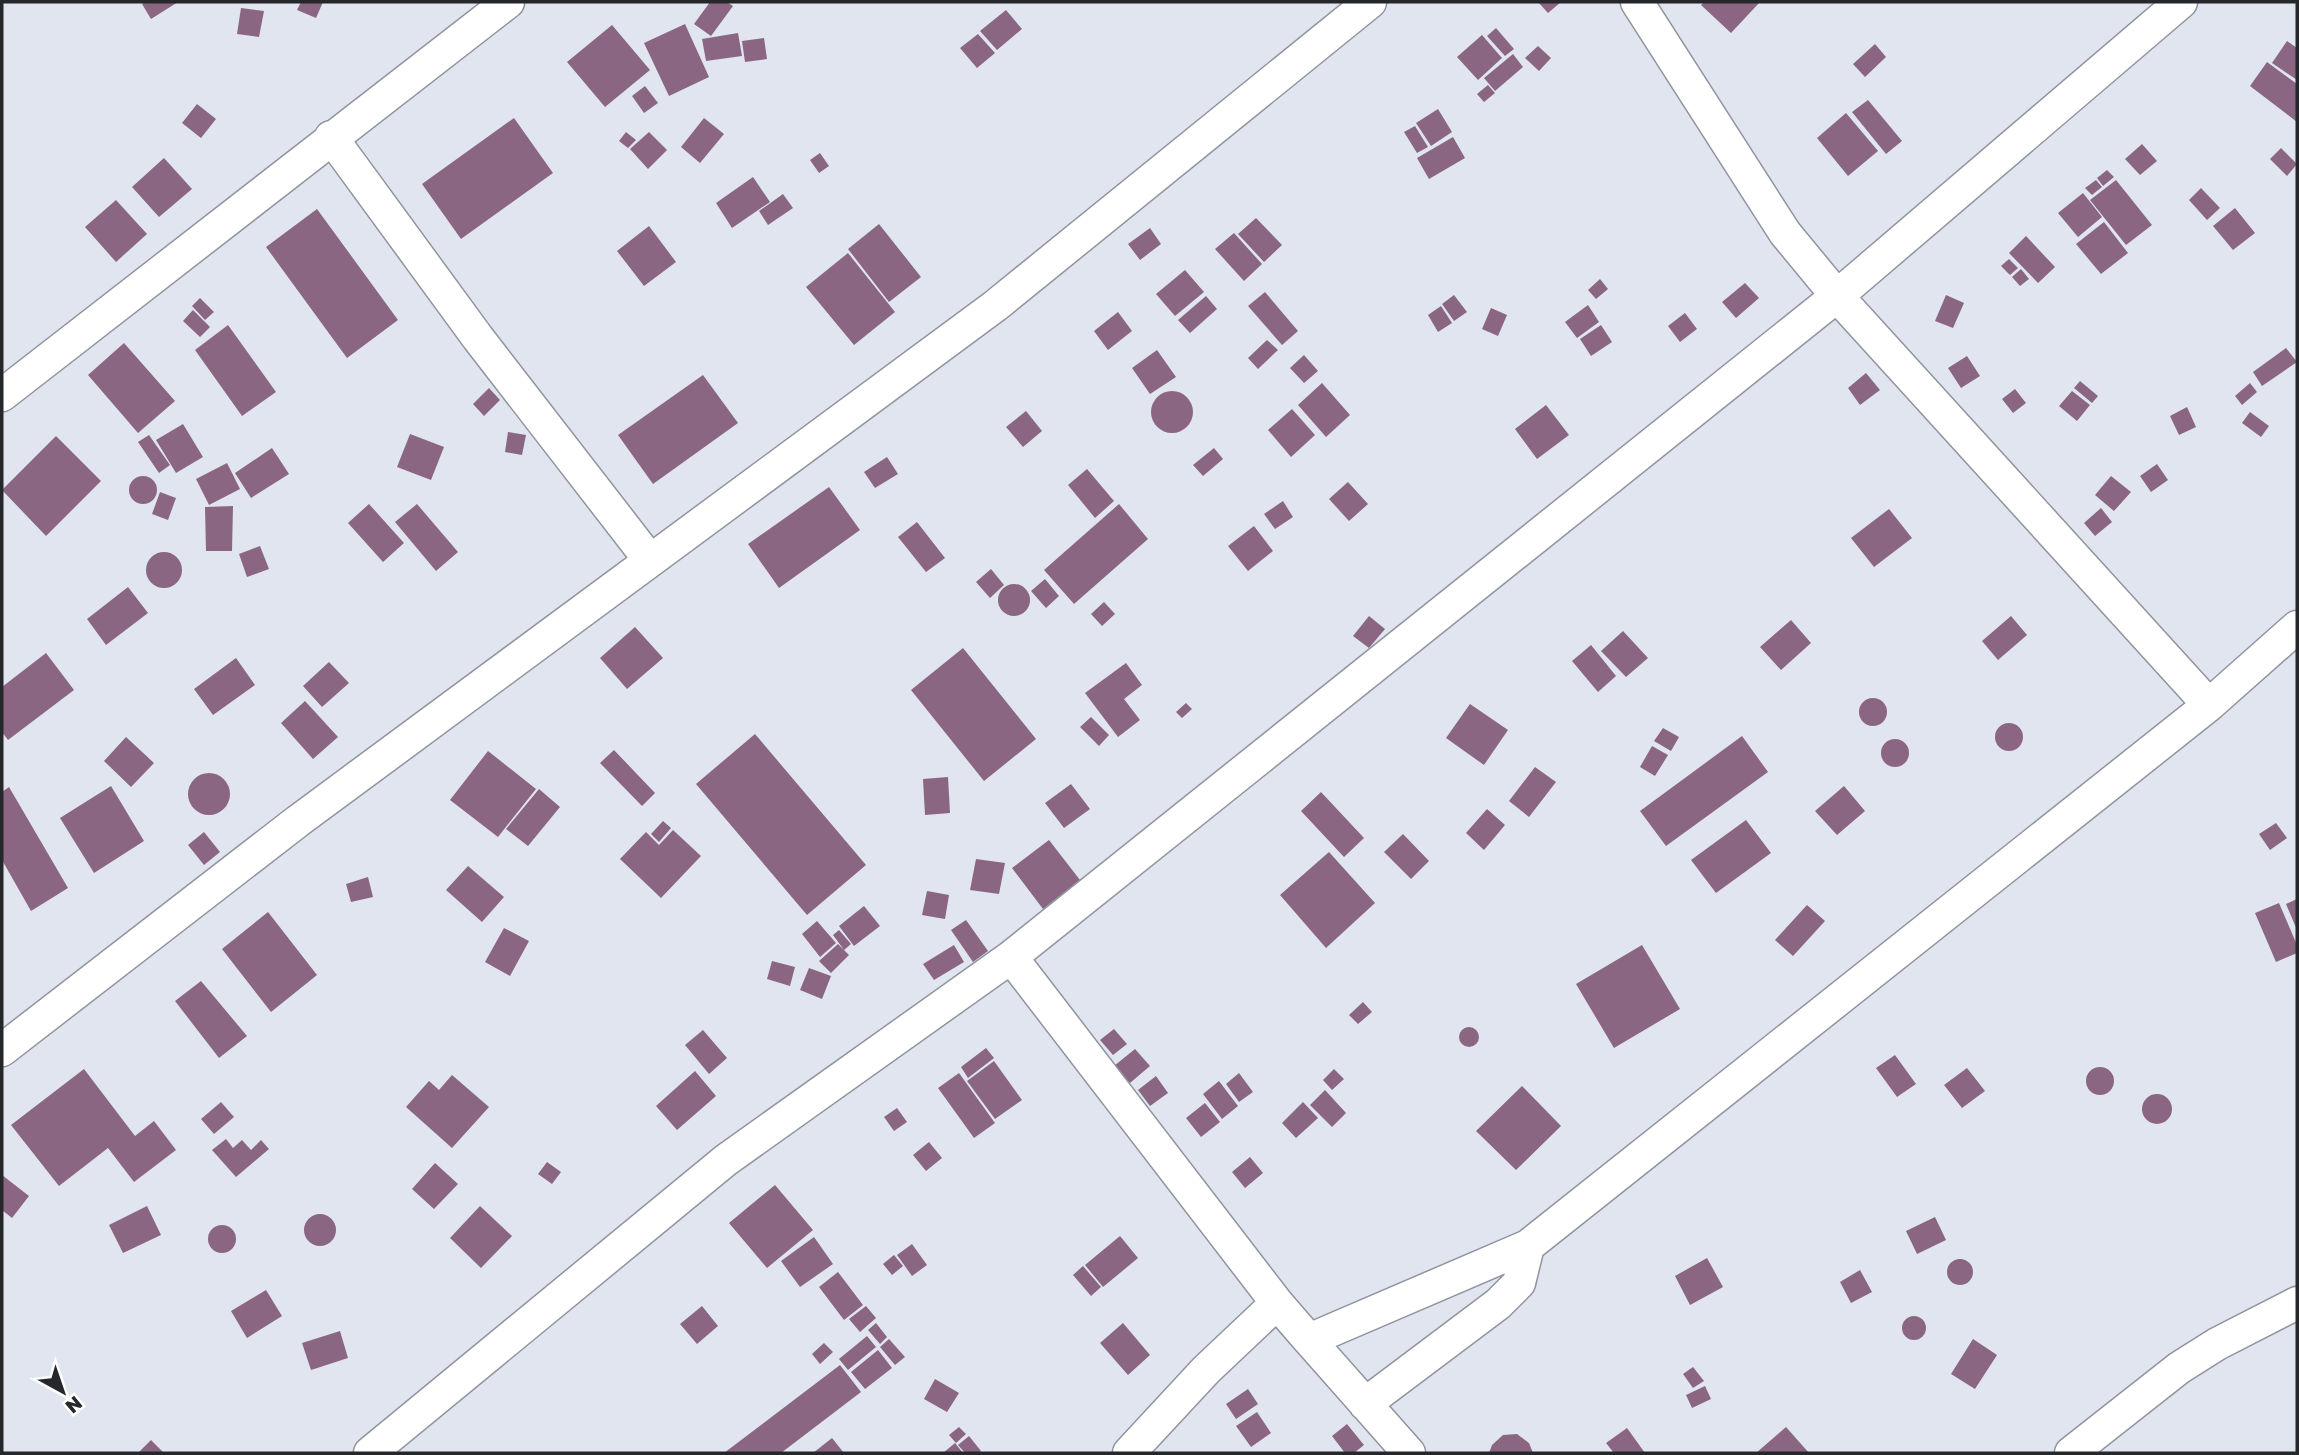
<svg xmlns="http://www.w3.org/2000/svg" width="2299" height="1455" viewBox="0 0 2299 1455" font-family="'Golos Text',sans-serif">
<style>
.building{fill:#8b6683}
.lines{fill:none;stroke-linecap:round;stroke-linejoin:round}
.minor-casing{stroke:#90949e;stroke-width:35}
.minor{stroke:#fff;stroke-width:32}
</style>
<rect width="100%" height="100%" fill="#e0e5ef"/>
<!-- building -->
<path class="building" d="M146,2H178L151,19L142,4Z
M301,2H323L316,18L297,10Z
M710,2H727L733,6L711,36L694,24Z
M1538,2H1561L1548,13Z
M1704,2H1760L1731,33L1701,5Z
M241,8L264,11L259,37L237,34Z
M1006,10L1022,29L997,50L980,31Z
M685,24L709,77L669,96L644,43Z
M612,25L650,70L605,107L567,62Z
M1496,28L1514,49L1505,56L1487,36Z
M738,33L742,56L706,61L702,39Z
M978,34L995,53L977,68L960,48Z
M1482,35L1502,58L1478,80L1457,57Z
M764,38L767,59L745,62L742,41Z
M2287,41L2297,48V80L2272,63Z
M1875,44L1886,57L1865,77L1853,64Z
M1538,46L1551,58L1539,71L1525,58Z
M1513,54L1523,67L1495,91L1484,78Z
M2267,62L2297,84V122L2250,86Z
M1488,85L1495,93L1484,102L1477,94Z
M645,86L658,103L644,113L632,96Z
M1868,100L1902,141L1886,154L1852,112Z
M197,104L216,119L201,138L182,123Z
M1438,109L1452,132L1431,146L1416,123Z
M1846,113L1878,151L1848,176L1817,138Z
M514,118L553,173L461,239L422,184Z
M704,118L724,134L700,163L681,147Z
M1415,126L1428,147L1417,153L1404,132Z
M626,132L636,140L628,148L619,141Z
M649,132L667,150L648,169L630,149Z
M1453,137L1465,158L1429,179L1417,158Z
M2142,144L2157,161L2140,175L2125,159Z
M2281,148L2297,164L2287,176L2270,159Z
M820,153L829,166L819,173L810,160Z
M164,158L192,189L159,217L132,187Z
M2107,170L2114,177L2103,186L2097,178Z
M753,177L770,202L732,228L716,203Z
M2096,180L2102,187L2092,195L2085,188Z
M2116,180L2152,225L2126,245L2090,200Z
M2201,188L2220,208L2207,220L2189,200Z
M2083,193L2102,217L2078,237L2058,213Z
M783,194L793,208L768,225L759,211Z
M116,200L147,234L116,262L85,227Z
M2235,208L2255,233L2233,250L2213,226Z
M317,209L398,320L347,358L266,247Z
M1256,218L1282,245L1264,262L1238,234Z
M2104,222L2128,253L2101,274L2076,244Z
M879,224L921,277L889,302L848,249Z
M649,226L676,262L644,286L617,251Z
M1150,228L1161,244L1140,260L1128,244Z
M1234,233L1262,264L1244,281L1215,249Z
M2026,236L2055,267L2038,283L2009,253Z
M848,253L895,312L854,345L806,287Z
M2009,259L2018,268L2010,275L2001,266Z
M2021,269L2029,279L2020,286L2012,277Z
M1185,270L1204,292L1175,316L1156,294Z
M1600,279L1608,289L1596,299L1588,290Z
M1745,283L1759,298L1736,318L1722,302Z
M1265,292L1298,331L1282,345L1248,306Z
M1454,295L1467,312L1454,321L1442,304Z
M1946,295L1964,303L1953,328L1935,321Z
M1206,296L1217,309L1190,333L1178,320Z
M200,298L214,312L205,320L192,306Z
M1588,305L1599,322L1577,338L1565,322Z
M1441,306L1452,323L1438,332L1428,315Z
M1491,308L1507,315L1498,336L1482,329Z
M193,310L210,327L200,337L183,321Z
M1118,312L1132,331L1108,350L1094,331Z
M1685,313L1697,329L1680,342L1668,326Z
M228,325L276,392L242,416L195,350Z
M1601,325L1612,342L1591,356L1580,339Z
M1267,340L1278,350L1258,369L1248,358Z
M124,343L175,401L138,433L88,375Z
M2286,348L2297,362L2262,386L2253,372Z
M1157,350L1176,377L1150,394L1132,368Z
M1304,355L1318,371L1304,383L1290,368Z
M1967,356L1980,376L1961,388L1948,368Z
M1866,373L1880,390L1860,405L1848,388Z
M703,375L738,423L653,484L618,435Z
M2080,381L2098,396L2092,403L2074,388Z
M1322,383L1350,415L1326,437L1298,405Z
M2250,383L2257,392L2242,405L2235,396Z
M489,388L500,400L484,416L473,404Z
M2015,389L2026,403L2013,413L2002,399Z
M1151 412a21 21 0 1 1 42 0a21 21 0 1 1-42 0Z
M2072,391L2090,405L2077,421L2059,406Z
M1546,405L1569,435L1537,459L1515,429Z
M2187,407L2196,427L2179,435L2170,416Z
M1292,409L1315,435L1291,457L1268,430Z
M1026,411L1042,431L1023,447L1006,427Z
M2250,412L2269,426L2261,437L2242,423Z
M183,424L203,457L176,473L156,440Z
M508,432L526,435L522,455L505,452Z
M410,434L444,447L431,480L397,467Z
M149,435L170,465L159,473L138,442Z
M56,436L101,481L46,536L2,490Z
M272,448L289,474L251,498L235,473Z
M1214,448L1223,459L1203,476L1193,465Z
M887,457L898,474L875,488L864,472Z
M227,463L240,489L209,505L196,479Z
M2157,464L2168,480L2151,492L2140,476Z
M1087,469L1114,501L1095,518L1068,485Z
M129 490a14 14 0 1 1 28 0a14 14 0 1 1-28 0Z
M2111,476L2131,492L2114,511L2095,495Z
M1348,482L1368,504L1349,521L1329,499Z
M829,487L860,530L779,588L748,544Z
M160,492L176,498L168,520L152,514Z
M1283,501L1293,517L1275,529L1264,514Z
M369,504L404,543L383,562L348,523Z
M417,504L458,552L436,571L395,522Z
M1119,504L1148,539L1074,604L1044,570Z
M233,506L232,551H206L205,507Z
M2101,508L2112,522L2095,536L2084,523Z
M1889,509L1912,538L1874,567L1851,538Z
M917,522L945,558L926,572L898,537Z
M1254,526L1273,551L1248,571L1228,546Z
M260,546L269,569L247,577L239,554Z
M146 570a18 18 0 1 1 36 0a18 18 0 1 1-36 0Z
M991,569L1004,585L990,598L976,582Z
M1045,579L1059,596L1046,608L1031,591Z
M998 600a16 16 0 1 1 32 0a16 16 0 1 1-32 0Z
M128,587L148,613L106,645L87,619Z
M1104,602L1115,614L1102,626L1091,614Z
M1369,616L1385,629L1369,648L1353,636Z
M2011,616L2027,635L1998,660L1982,641Z
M1791,620L1811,643L1781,670L1760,647Z
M635,627L663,658L627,689L600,658Z
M1623,631L1648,658L1626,677L1601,651Z
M1591,645L1616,676L1598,692L1572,661Z
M963,648L1036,739L984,781L911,690Z
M46,653L74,690L8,740L2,732V687Z
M236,658L255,685L213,715L194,689Z
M329,662L349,683L322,707L303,686Z
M1126,663L1142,685L1124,699L1140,720L1118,737L1085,693Z
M1859 712a14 14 0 1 1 28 0a14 14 0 1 1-28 0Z
M305,701L338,737L313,759L281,723Z
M1186,703L1192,709L1182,718L1176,712Z
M1470,704L1508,730L1484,765L1446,738Z
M1091,717L1109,735L1099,746L1080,727Z
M1995 737a14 14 0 1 1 28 0a14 14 0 1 1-28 0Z
M1663,728L1679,737L1671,751L1654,741Z
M755,734L866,865L807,915L696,784Z
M1742,736L1768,772L1666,846L1640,811Z
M126,737L154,763L131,787L104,761Z
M1881 753a14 14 0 1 1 28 0a14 14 0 1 1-28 0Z
M1652,746L1668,755L1655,776L1640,767Z
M614,750L655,793L642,806L600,763Z
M488,751L536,789L498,837L450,800Z
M1535,767L1556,782L1529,817L1509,801Z
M188 794a21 21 0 1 1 42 0a21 21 0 1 1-42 0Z
M948,777L950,813L925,815L923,779Z
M1071,784L1090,809L1064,828L1045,803Z
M111,786L144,841L94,873L60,818Z
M1844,786L1865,811L1837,835L1815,811Z
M9,787L68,888L31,911L2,860V792Z
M539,789L560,807L528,846L506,829Z
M1321,792L1364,838L1344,857L1301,811Z
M1487,809L1505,825L1484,850L1466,833Z
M1746,820L1771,853L1716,893L1691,860Z
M663,821L671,828L659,842L651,834Z
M2276,823L2287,838L2270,850L2259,834Z
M673,830L701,856L661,898L620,859L646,832L659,845Z
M204,832L220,852L204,865L188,845Z
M1403,834L1429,861L1411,879L1384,852Z
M1049,840L1080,880L1043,909L1012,868Z
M1329,852L1375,903L1326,948L1280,895Z
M976,859L1005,863L999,894L970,890Z
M468,866L504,897L482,922L446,890Z
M368,877L373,897L351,902L346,884Z
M927,891L949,895L945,919L922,915Z
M2297,899V930L2286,904Z
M2279,903L2297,945V953L2276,962L2255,913Z
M1807,905L1825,921L1793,956L1775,940Z
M864,906L880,926L854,946L839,926Z
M268,912L317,975L271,1012L222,949Z
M966,920L988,951L973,962L951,930Z
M817,921L836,943L820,957L802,934Z
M504,928L529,941L510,976L485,962Z
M839,930L851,944L844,950L833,935Z
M838,944L849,955L831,973L819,961Z
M954,945L964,962L934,980L923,964Z
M1642,945L1680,1009L1614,1048L1576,984Z
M772,961L795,967L790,986L767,979Z
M809,968L831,976L822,999L800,990Z
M201,981L247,1036L219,1058L175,1001Z
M1363,1002L1372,1012L1358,1024L1349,1015Z
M1459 1037a10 10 0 1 1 20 0a10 10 0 1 1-20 0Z
M1114,1029L1127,1044L1113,1055L1100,1040Z
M703,1030L727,1058L709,1074L685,1045Z
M986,1048L994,1058L968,1078L961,1067Z
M1135,1049L1150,1066L1130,1083L1114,1066Z
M1895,1055L1916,1084L1897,1097L1876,1068Z
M994,1061L1022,1100L995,1119L967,1081Z
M2086 1081a14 14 0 1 1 28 0a14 14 0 1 1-28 0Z
M1967,1068L1985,1091L1962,1108L1944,1085Z
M84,1069L135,1136L154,1121L176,1150L134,1182L108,1148L59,1186L11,1125Z
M1334,1069L1344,1079L1332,1090L1323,1080Z
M695,1071L716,1096L677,1130L656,1106Z
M959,1073L995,1123L974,1138L938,1088Z
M1239,1073L1253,1092L1239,1102L1226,1084Z
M452,1075L489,1107L452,1148L406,1107L429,1081L439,1090Z
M1156,1076L1168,1093L1150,1106L1138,1090Z
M1219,1081L1238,1106L1222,1119L1203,1094Z
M1522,1086L1561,1126L1516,1170L1476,1131Z
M1325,1090L1346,1113L1332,1127L1310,1105Z
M2142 1109a15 15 0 1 1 30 0a15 15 0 1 1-30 0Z
M221,1102L234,1117L214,1134L201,1119Z
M1303,1102L1318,1118L1296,1138L1282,1123Z
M1205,1103L1220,1122L1201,1137L1186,1118Z
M897,1108L907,1122L894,1131L884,1117Z
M226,1139L233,1148L242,1140L251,1150L261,1140L269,1149L236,1177L212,1150Z
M929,1142L942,1158L926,1171L913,1155Z
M1250,1157L1263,1173L1245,1188L1232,1172Z
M547,1162L561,1172L552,1184L538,1174Z
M435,1163L458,1184L434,1209L412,1189Z
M2,1175L29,1196L12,1218L2,1210Z
M775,1185L813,1230L767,1268L729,1223Z
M147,1206L161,1235L123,1253L109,1225Z
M480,1206L512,1236L481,1268L450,1238Z
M304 1230a16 16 0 1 1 32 0a16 16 0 1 1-32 0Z
M1935,1217L1946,1240L1917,1254L1906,1231Z
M208 1239a14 14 0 1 1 28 0a14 14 0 1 1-28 0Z
M1120,1236L1138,1258L1103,1287L1085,1265Z
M814,1237L833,1264L800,1287L781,1261Z
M912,1244L927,1265L912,1276L897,1255Z
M894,1255L903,1266L892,1275L883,1264Z
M1707,1258L1723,1287L1690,1305L1675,1276Z
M1947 1272a13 13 0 1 1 26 0a13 13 0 1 1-26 0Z
M1083,1266L1101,1287L1091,1296L1073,1275Z
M1860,1270L1872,1292L1851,1303L1840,1282Z
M838,1272L863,1305L844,1320L819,1287Z
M266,1290L282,1316L247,1338L231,1311Z
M702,1306L718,1326L697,1344L680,1324Z
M866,1306L876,1318L860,1332L849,1319Z
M1902 1328a12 12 0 1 1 24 0a12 12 0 1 1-24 0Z
M876,1323L887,1337L880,1344L868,1330Z
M1123,1323L1150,1355L1128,1375L1100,1343Z
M340,1331L348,1358L311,1370L302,1343Z
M867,1336L876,1347L848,1370L839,1359Z
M889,1339L905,1357L895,1365L880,1347Z
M1973,1339L1997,1355L1975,1389L1951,1374Z
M824,1343L833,1352L820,1364L812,1354Z
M878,1350L892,1368L865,1389L851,1372Z
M840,1365L861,1392L781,1453H724Z
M1693,1367L1704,1381L1693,1388L1683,1374Z
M935,1379L959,1393L947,1412L924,1399Z
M1705,1386L1711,1399L1692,1408L1686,1395Z
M1248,1389L1258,1404L1236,1419L1226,1404Z
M1257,1412L1271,1433L1251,1447L1236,1426Z
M1347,1424L1364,1445L1354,1453H1345L1332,1436Z
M959,1427L966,1434L956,1443L949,1435Z
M1786,1427L1809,1453H1756Z
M1627,1428L1645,1453H1614L1606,1443Z
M1517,1434L1529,1443L1533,1453H1489L1492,1445L1503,1435Z
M969,1436L981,1451L978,1453H965L958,1445Z
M832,1438L844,1453H813Z
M151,1440L164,1453H138Z
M955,1443L963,1453H943Z"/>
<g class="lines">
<!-- minor casing -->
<g class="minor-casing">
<path id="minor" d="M2181,2L1837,296L2209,705
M331,137L478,338L649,559
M2,395L508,2
M1011,957L1277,1303L1206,1370L1129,1453
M2,1050L298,821L995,306L1370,2
M1277,1303L1309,1340L1528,1246L2209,705L2297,627
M1309,1340L1409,1453
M1365,1404L1498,1304L1519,1283L1528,1246
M370,1453L726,1160L1011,957L1837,296L1785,233L1637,2
M2071,1453L2179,1368L2217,1344L2297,1303"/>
</g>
<!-- minor -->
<use href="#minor" class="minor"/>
</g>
<!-- border -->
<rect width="2299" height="1455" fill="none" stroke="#25272b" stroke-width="7"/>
<!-- north arrow -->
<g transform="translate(63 1392) rotate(140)" stroke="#ffffff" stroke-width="5" paint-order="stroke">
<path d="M0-5L12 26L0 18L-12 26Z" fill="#25272b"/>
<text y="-10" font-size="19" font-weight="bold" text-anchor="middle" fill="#25272b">N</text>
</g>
</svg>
